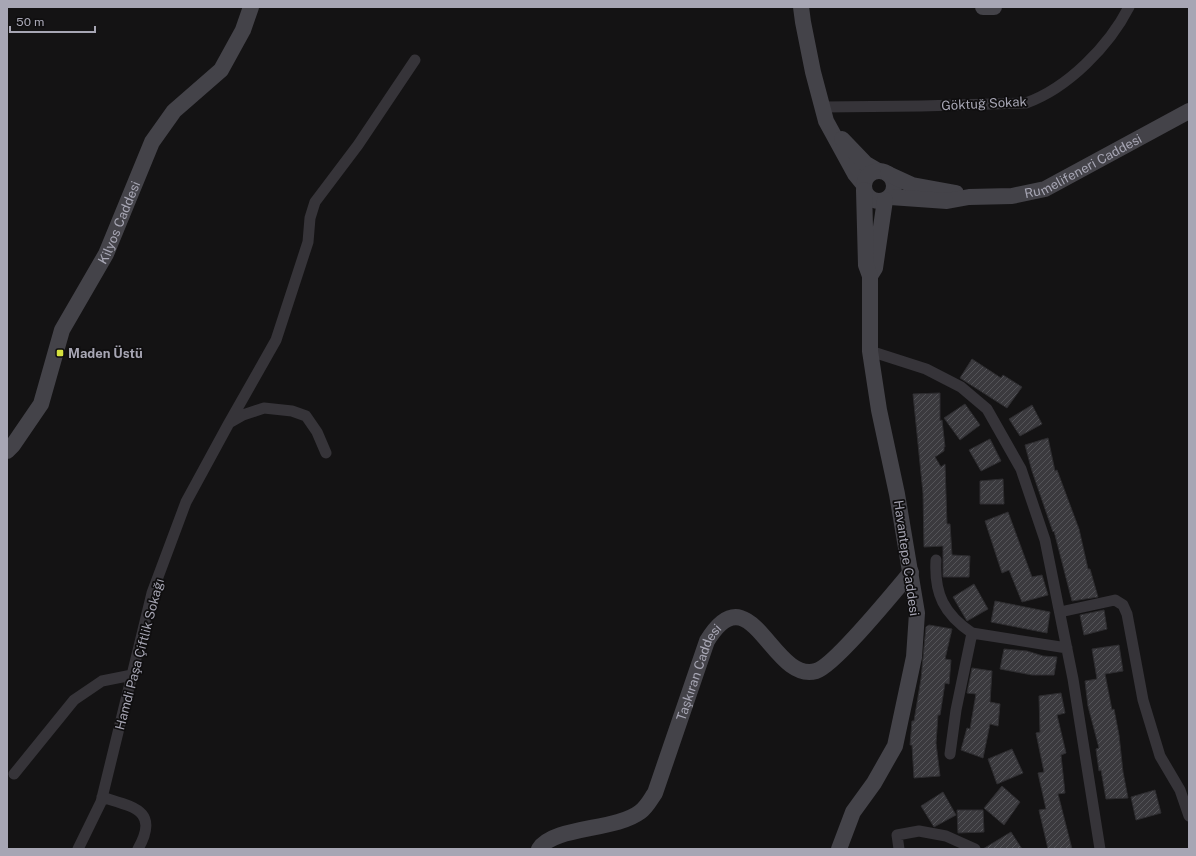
<svg xmlns="http://www.w3.org/2000/svg" width="1196" height="856" viewBox="0 0 1196 856" font-family="'Public Sans',sans-serif">
<style>
.building{fill:url(#building-hatch);stroke:#2e2d30}
.lines{fill:none;stroke-linecap:round;stroke-linejoin:round}
.street{stroke:#363439;stroke-width:11}
.secondary{stroke:#444349;stroke-width:16}
.poi-dot{fill:#d5e13e;stroke:#0f0e0f;stroke-width:1.5}
.labels{text-anchor:middle;stroke-width:3.5;stroke-linejoin:round;paint-order:stroke}
.street-label{font-size:13px;fill:#a7a6b4;stroke:#0f0e0f}
.poi-label{font-size:13px;font-weight:bold;fill:#a7a6b4;stroke:#0f0e0f;text-anchor:start}
</style>
<defs>
<pattern id="building-hatch" width="6" height="6" patternUnits="userSpaceOnUse"><rect width="6" height="6" fill="#3b3a3e"/><path d="M-1 1l2-2M0 6l6-6M5 7l2-2" fill="none" stroke="#545458"/></pattern>
</defs>
<rect width="100%" height="100%" fill="#141314"/>
<!-- building -->
<path class="building" d="M972,359L1001,378L1003,375L1022,387L1007,408L960,378Z
M940,393V421L942,420L945,447H944V451L935,457L941,467L945,464L947,524H950L952,555L970,556L969,577H943V546L924,547L923,493L913,394Z
M965,404L980,425L960,440L944,418Z
M1032,405L1042,424L1020,436L1009,419Z
M1048,438L1055,471L1057,470L1079,529L1088,569H1090L1098,597L1072,601L1054,531L1053,532L1032,471L1025,445Z
M990,439L1001,461L981,471L969,450Z
M1003,479L1004,504H980V481Z
M1008,512L1032,577L1042,575L1048,595L1022,602L1009,570L1002,573L985,521Z
M974,584L988,609L967,621L953,597Z
M995,601L1050,612L1047,633L991,622Z
M1104,610L1107,629L1084,635L1080,615Z
M929,625L952,629L945,659L951,660L949,684L945,683L940,715H938L936,743L940,776L914,778L912,745H910L912,721H914L921,679L926,627Z
M1119,645L1123,671L1105,674L1112,710L1114,709L1119,735L1123,772L1128,798L1106,799L1101,770L1099,771L1096,749L1099,748L1088,706L1085,681L1097,679L1092,649Z
M1004,649L1027,651L1043,656L1057,657L1054,675H1032L1000,669Z
M972,668L992,671L990,702L1000,704L998,726L990,724L983,758L961,750L967,728L970,729L976,694L967,693Z
M1061,693L1065,713L1057,715L1066,753L1061,755L1065,793L1058,794L1072,849H1048L1039,810L1046,809L1038,773L1044,772L1036,733L1040,732L1039,696Z
M1012,749L1023,773L997,784L988,759Z
M1002,786L1020,802L1004,825L984,808Z
M1155,790L1161,813L1136,820L1131,797Z
M943,792L956,815L934,827L921,806Z
M957,810H983L984,832L958,833Z
M1011,832L1022,849H983Z"/>
<g class="lines">
<!-- street -->
<path class="street" d="M823,107L921,106L1026,103C1068,88 1109,46 1129,7
M870,351L926,369L961,387L987,409L1021,469L1045,540L1073,679L1100,849
M229,423L276,340L308,242L310,218L315,202L358,145L415,60
M936,560C934,594 944,614 972,633L1067,648
M1060,612L1115,600L1123,605L1127,614L1143,700L1160,756L1180,790L1189,816
M950,754L956,710L972,633
M14,774L74,700L102,681L132,675
M102,797C133,807 160,810 138,849
M78,849L101,802L152,593L186,502L229,423L243,415L264,408L292,411L306,416L317,432L326,453
M899,849L897,835L919,831L946,836L975,849"/>
<!-- secondary -->
<g class="secondary">
<path d="M801,7L803,22L813,72L826,121L855,174L864,185"/>
<path d="M983,7H994"/>
<path d="M842,139L866,164L878,171"/>
<circle cx="879" cy="186" r="15"/>
<path d="M888,174L912,185L956,193"/>
<path id="s1" d="M890,197L947,201L969,197L1012,196L1045,189L1189,111"/>
<path d="M870,276L875,268L885,200"/>
<path id="s2" d="M7,451L13,445L41,404L62,330L106,254L152,142L174,111L221,70L243,30L251,7"/>
<path id="s3" d="M539,849C554,826 615,831 640,812C647,807 650,800 655,793L707,641C751,569 772,684 816,671C834,666 895,591 911,572"/>
<path d="M839,849L853,812L874,783L895,746L914,657L917,613L897,494L879,410L870,351V276L866,265L864,190"/>
</g>
</g>
<!-- markers -->
<rect class="poi-dot" x="56" y="349" width="8" height="8" rx="2"/>
<g class="labels">
<!-- street labels -->
<g class="street-label">
<text transform="translate(984 103) rotate(-3)" y="5">Göktuğ Sokak</text>
<text dy="5" stroke="none"><textPath href="#s1" startOffset="200">Rumelifeneri Caddesi</textPath></text>
<text dy="5" stroke="none"><textPath href="#s2" startOffset="257">Kilyos Caddesi</textPath></text>
<text transform="translate(907 558) rotate(82)" y="5">Havantepe Caddesi</text>
<text transform="translate(139 654) rotate(-75)" y="5">Hamdi Paşa Çiftlik Sokağı</text>
<text dy="5" stroke="none"><textPath href="#s3" startOffset="262">Taşkıran Caddesi</textPath></text>
</g>
<!-- poi labels -->
<g class="poi-label">
<text x="68" y="358">Maden Üstü</text>
</g>
</g>
<!-- border -->
<rect width="1196" height="856" fill="none" stroke="#a7a6b4" stroke-width="16"/>
<!-- scale -->
<path d="M10 26v6h85v-6" fill="none" stroke="#a7a6b4" stroke-width="2"/>
<text x="16" y="26" font-size="12" fill="#a7a6b4" stroke="#0f0e0f" stroke-width="3" paint-order="stroke">50 m</text>
</svg>
